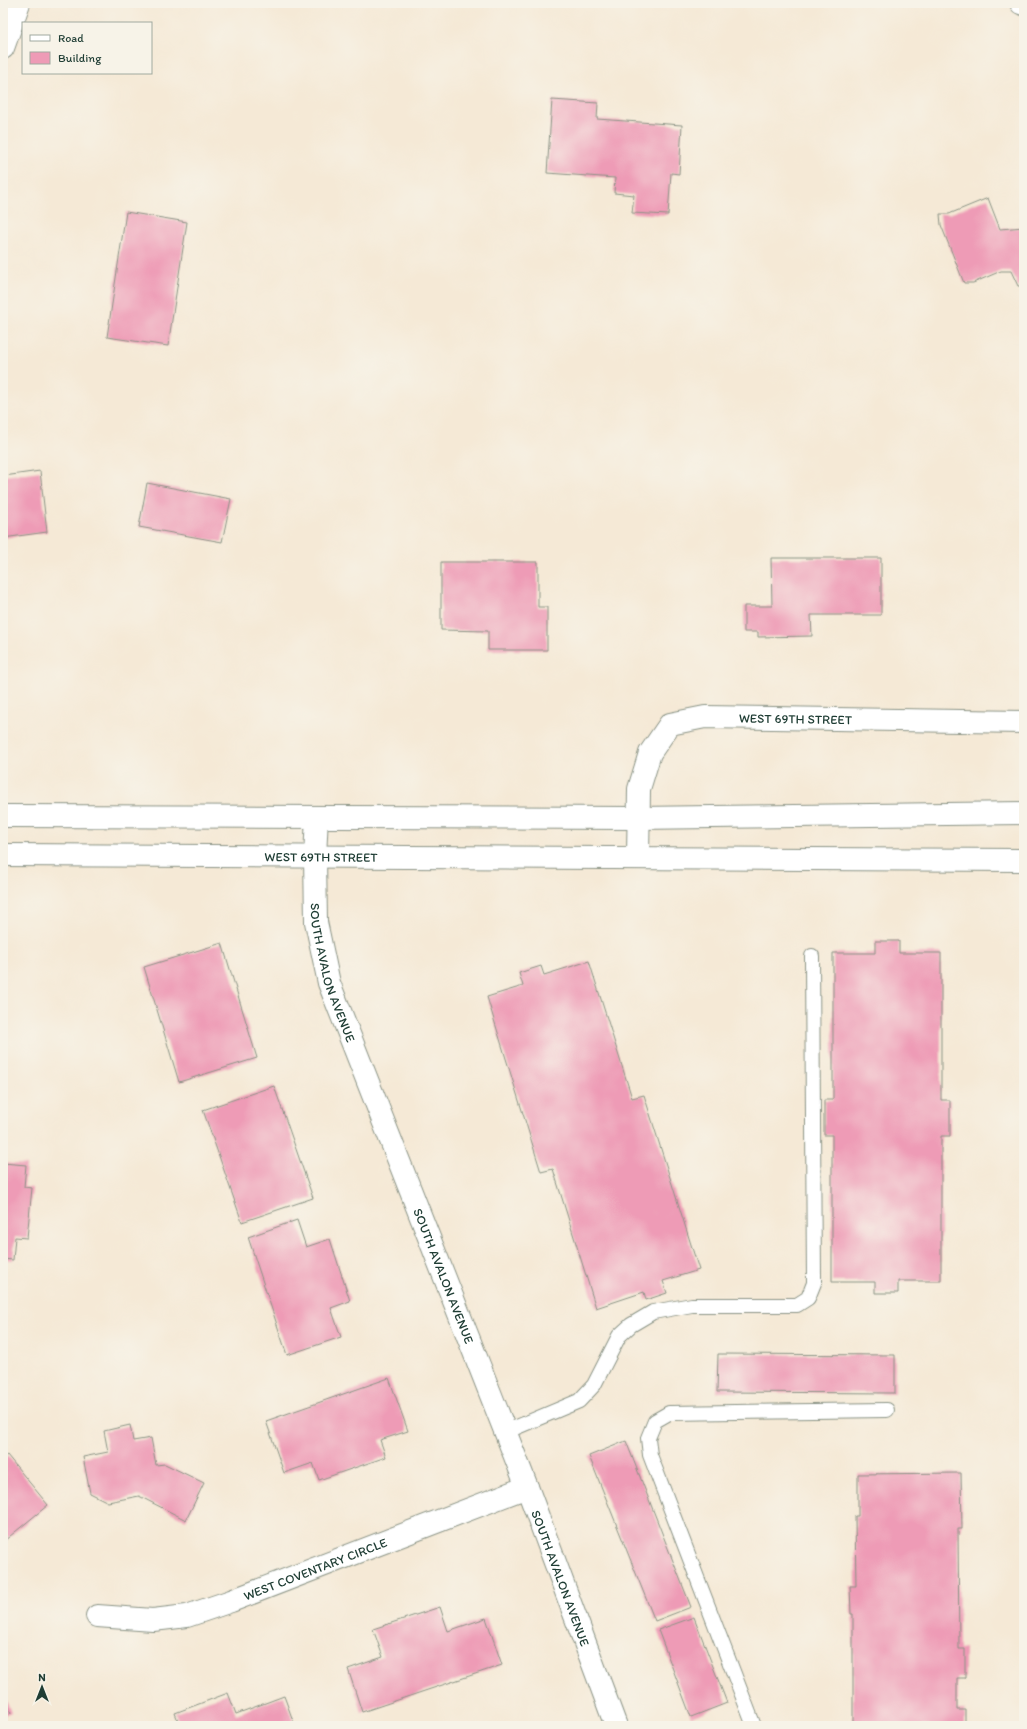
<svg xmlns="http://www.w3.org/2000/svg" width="1027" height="1729" viewBox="0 0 1027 1729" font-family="Itim,sans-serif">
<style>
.building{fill:#ee9bb6}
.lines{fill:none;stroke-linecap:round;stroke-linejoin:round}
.lane-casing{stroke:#8a9385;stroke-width:16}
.street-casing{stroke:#8a9385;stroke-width:24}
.secondary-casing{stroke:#8a9385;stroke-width:24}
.lane{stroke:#fff;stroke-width:14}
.street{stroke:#fff;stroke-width:22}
.secondary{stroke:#fff;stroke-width:22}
.labels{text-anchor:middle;stroke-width:3;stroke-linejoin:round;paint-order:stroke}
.street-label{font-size:13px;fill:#1f3d34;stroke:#f7f3e8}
</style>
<rect width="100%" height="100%" fill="#f7f3e8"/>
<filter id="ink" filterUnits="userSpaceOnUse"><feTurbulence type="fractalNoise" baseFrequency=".025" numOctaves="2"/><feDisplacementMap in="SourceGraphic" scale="8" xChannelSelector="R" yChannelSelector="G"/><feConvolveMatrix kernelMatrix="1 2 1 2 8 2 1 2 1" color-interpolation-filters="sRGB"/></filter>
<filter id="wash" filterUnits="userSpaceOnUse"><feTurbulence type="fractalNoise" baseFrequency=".012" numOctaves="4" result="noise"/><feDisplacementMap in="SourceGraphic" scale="16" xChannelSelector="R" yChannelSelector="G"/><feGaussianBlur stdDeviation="0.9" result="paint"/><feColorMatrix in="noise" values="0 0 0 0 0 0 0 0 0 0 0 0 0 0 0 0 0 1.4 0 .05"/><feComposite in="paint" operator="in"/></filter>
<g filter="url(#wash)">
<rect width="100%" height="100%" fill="#f5e9d6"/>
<g id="blocks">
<!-- building -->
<path class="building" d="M552,100L598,103L597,119L682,125L679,174L671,173L668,215L632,213L634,195L614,193L615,178L547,173Z
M988,198L1000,229L1024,227V286H1018L1011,271H1001L973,283H964L941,225L940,214H949Z
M126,212L187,222L168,346L107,337Z
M40,471L47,532L3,538V492L6,491L4,476Z
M147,483L231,499L222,542L139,527Z
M771,558H881V615H811L812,636L758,637V632H744V606H772Z
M441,562H538V607H547V650H488V631L441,630Z
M875,941H899V953H941V1100H950V1136H941V1281H898V1293H875V1282H832V1135H824V1100H833V953H875Z
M222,943L257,1058L179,1082L144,967Z
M589,961L632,1098L644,1095L699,1270L663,1281L667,1293L646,1300L644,1292L596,1308L553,1169L541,1172L487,997L523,986L519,973L541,966L544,975Z
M274,1086L313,1198L242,1222L203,1110Z
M3,1163L26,1165L24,1187L32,1188L27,1238L15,1237L13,1260L3,1259Z
M297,1220L306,1247L330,1239L350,1301L331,1308L341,1337L287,1355L248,1237Z
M718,1354L895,1355V1393L717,1392Z
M389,1378L408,1431L380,1440L386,1457L319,1480L313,1463L284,1473L266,1421Z
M130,1425L133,1441L151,1438L156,1465L165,1464L204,1483L186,1520L139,1496L108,1502L90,1493L83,1457L108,1452L104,1431Z
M626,1441L691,1607L655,1621L589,1456Z
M7,1455L48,1505L4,1541L3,1458Z
M961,1473L962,1529H958L959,1649H965V1678H957V1710H965V1726H853V1614H851L850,1586H856L855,1516H858V1474Z
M440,1607L448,1631L486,1618L502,1665L362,1712L348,1669L383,1657L373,1629Z
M694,1617L727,1703L691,1717L658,1630Z
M3,1693L11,1713L3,1716Z
M228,1693L236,1714L284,1696L295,1726H180L175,1713Z"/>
</g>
</g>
<g filter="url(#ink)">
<use href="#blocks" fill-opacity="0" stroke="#8a9385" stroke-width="1"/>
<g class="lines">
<!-- lane casing -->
<g class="lane-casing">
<path id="lane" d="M505,1432L579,1401L594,1385L619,1336L631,1325L653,1312L692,1305H797L808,1298L814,1283L812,956
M754,1726L650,1455L648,1438L655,1421L669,1413L887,1410"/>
</g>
<!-- street casing -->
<g class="street-casing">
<g id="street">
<path d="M1021,3L1024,4"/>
<path d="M3,48L19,3"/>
<path id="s1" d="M317,817L315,856L316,922L329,983L527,1487L616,1726"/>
<path id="s2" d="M638,858L639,789L650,753L670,724L705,717L1024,722"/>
<path id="s3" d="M97,1616L153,1620L187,1616L231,1601L527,1487"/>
</g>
</g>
<!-- secondary casing -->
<g class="secondary-casing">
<g id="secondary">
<path d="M3,816L638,818L1024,813"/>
<path id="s4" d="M3,855L1024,860"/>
</g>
</g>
<!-- lane -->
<use href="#lane" class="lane"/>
<!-- street -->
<use href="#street" class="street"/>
<!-- secondary -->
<use href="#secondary" class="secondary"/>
</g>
</g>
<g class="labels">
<!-- street labels -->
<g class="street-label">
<text dy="5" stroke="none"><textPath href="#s2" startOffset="268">WEST 69TH STREET</textPath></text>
<text dy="5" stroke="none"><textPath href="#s4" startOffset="318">WEST 69TH STREET</textPath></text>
<text dy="5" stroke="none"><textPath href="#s1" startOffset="158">SOUTH AVALON AVENUE</textPath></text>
<text dy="5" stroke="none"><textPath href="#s1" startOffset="482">SOUTH AVALON AVENUE</textPath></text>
<text dy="5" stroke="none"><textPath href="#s3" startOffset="227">WEST COVENTARY CIRCLE</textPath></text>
<text dy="5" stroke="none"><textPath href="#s1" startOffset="806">SOUTH AVALON AVENUE</textPath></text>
</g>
</g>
<!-- margin -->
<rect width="1027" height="1729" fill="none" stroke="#f7f3e8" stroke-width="16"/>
<!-- legend -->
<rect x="22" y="22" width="130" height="52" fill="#f7f3e8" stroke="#a1aaa0"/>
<rect x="30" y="35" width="20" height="6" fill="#ffffff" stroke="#a1aaa0"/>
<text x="58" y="42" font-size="12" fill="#1f3d34">Road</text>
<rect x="30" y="52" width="20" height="12" fill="#ee9bb6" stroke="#a1aaa0"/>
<text x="58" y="62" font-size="12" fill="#1f3d34">Building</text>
<!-- north arrow -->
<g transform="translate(42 1687)" stroke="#f7f3e8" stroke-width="3" paint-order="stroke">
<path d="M0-3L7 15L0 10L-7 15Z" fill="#1f3d34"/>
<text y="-6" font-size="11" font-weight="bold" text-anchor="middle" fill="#1f3d34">N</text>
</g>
</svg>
